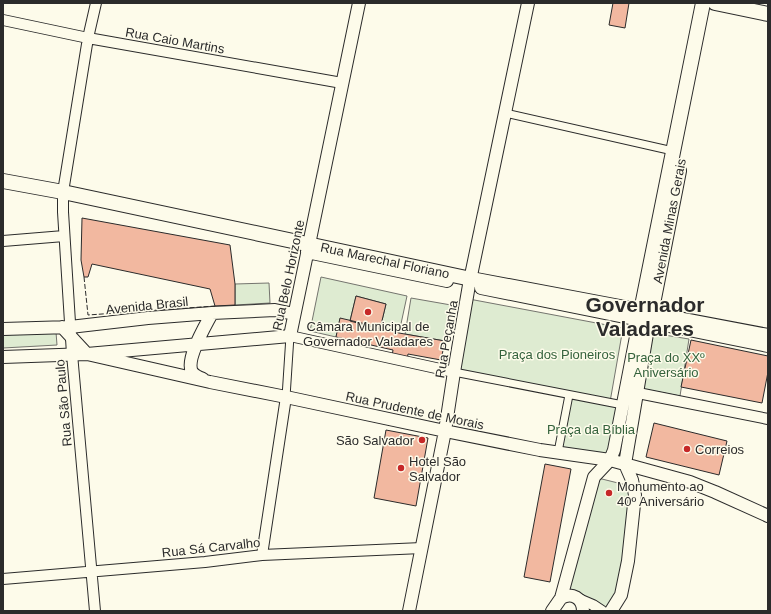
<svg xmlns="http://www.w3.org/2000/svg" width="771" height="614" viewBox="0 0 771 614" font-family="Helvetica,sans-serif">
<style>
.green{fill:#deebd1;stroke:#74746e}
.building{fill:#f2b8a0;stroke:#2b2b2b}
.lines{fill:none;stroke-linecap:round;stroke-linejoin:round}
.pedestrian-casing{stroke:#2b2b2b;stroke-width:9}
.minor-casing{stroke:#2b2b2b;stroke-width:12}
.tertiary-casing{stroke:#2b2b2b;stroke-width:14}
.secondary-casing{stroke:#2b2b2b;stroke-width:16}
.pedestrian{stroke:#fdfbea;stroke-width:7}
.minor{stroke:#fdfbea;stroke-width:10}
.tertiary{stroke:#fdfbea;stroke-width:12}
.secondary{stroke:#fdfbea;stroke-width:14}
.fence{stroke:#2b2b2b;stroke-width:1;stroke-dasharray:5 2;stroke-linecap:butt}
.poi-dot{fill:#c62828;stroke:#fdfbea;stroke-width:1.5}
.labels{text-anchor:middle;stroke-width:3;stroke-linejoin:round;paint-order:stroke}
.street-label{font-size:13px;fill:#2b2b2b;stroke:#fdfbea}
.poi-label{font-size:13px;fill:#2b2b2b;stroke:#fdfbea;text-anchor:start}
.park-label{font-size:13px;fill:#34623c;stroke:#fdfbea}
.town-label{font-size:21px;font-weight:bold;fill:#2b2b2b;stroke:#fdfbea}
</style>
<rect width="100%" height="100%" fill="#fdfbea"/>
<!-- green -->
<path class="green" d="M321,277L407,296L399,333L380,329L386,304L356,296L350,321L340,319L336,337L310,331Z
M269,283L270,303L235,305V284Z
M411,298L451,305L445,341L405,334Z
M469,299L623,328L610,402L454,372Z
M56,332L57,345L3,348V335Z
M652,333L689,339L680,396L643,389Z
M571,397L620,407L609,457L561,451Z
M594,477L634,487L628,561L611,611L561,596Z"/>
<!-- building -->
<path class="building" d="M613,3H629L625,28L609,25Z
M82,218L230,245L235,284V305L215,306L210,289L92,264L88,277H84L81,260Z
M356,296L386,304L380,329L350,321Z
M340,318L387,329L399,333L445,341L441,360L408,354L407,360L392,356L393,350L336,337Z
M691,340L768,356V372L762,403L681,387Z
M654,423L727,441L719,475L646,457Z
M386,430L428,438L416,506L374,498Z
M545,464L571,469L550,582L524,577Z"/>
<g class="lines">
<!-- pedestrian casing -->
<g class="pedestrian-casing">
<path id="pedestrian" d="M505,113L673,151
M454,372L623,405
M286,397L290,336
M558,452L569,395"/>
</g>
<!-- minor casing -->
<g class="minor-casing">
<path id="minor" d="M3,20L88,38L342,83
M3,241L64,236
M290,336L454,372
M638,393L768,419
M262,555L286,397
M3,579L205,562L262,555L422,548
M579,599L593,605L602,611
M95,611L72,354L63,212V192L88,38L96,3"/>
</g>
<!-- tertiary casing -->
<g class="tertiary-casing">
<path id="tertiary" d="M307,252L447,281
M481,288L768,346
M62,327L87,354L210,382L286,397L445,431L540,450L610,460L690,482L715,492L768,516
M3,329L70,327L148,318L212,313L275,310L294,314
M3,357L87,354L290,336L359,3
M203,379C198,377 195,376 192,372C185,359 206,325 212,313
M625,464L650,316
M561,598L594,477L610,460L614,450L641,311L768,335
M409,611L445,431L454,372L469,285L528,3
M552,611L561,598C572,592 583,598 583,611
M611,611L621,595L628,561L635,495L632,480L625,464"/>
</g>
<!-- secondary casing -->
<g class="secondary-casing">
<path id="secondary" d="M715,3L768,14
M3,181L63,192L471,279L641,311L703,3
M651,314L679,171"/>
</g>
<!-- pedestrian -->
<use href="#pedestrian" class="pedestrian"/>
<!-- minor -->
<use href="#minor" class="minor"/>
<!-- tertiary -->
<use href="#tertiary" class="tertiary"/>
<!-- secondary -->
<use href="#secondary" class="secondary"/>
<!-- fence -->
<path class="fence" d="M84,277L88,315L215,306"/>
</g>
<!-- markers -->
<g class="poi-dot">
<circle cx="368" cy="312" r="4"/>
<circle cx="422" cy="440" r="4"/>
<circle cx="687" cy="449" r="4"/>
<circle cx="401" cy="468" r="4"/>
<circle cx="609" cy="493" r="4"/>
</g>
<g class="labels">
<!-- street labels -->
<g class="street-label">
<text transform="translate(175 40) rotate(10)" y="5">Rua Caio Martins</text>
<text transform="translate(669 221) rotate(-79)" y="5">Avenida Minas Gerais</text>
<text transform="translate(385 260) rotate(12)" y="5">Rua Marechal Floriano</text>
<text transform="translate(288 275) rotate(-78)" y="5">Rua Belo Horizonte</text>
<text transform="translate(147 305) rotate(-6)" y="5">Avenida Brasil</text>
<text transform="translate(446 339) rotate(-80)" y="5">Rua Peçanha</text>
<text transform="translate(63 403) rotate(-95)" y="5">Rua São Paulo</text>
<text transform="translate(415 410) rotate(12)" y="5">Rua Prudente de Morais</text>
<text transform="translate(211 547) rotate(-6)" y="5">Rua Sá Carvalho</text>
</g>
<!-- poi labels -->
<g class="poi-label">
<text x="368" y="331" text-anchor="middle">Câmara Municipal de<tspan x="368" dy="15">Governador Valadares</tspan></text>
<text x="414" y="445" text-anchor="end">São Salvador</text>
<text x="695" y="454">Correios</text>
<text x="409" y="466">Hotel São<tspan x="409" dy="15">Salvador</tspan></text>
<text x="617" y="491">Monumento ao<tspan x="617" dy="15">40º Aniversário</tspan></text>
</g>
<!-- park labels -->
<g class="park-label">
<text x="557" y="359">Praça dos Pioneiros</text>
<text x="666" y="362">Praça do XXº<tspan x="666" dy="15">Aniversário</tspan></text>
<text x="591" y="434">Praça da Bíblia</text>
</g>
<!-- town labels -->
<g class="town-label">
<text x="645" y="312">Governador<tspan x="645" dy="24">Valadares</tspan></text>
</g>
</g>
<!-- border -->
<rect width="771" height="614" fill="none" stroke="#2b2b2b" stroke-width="8"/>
</svg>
